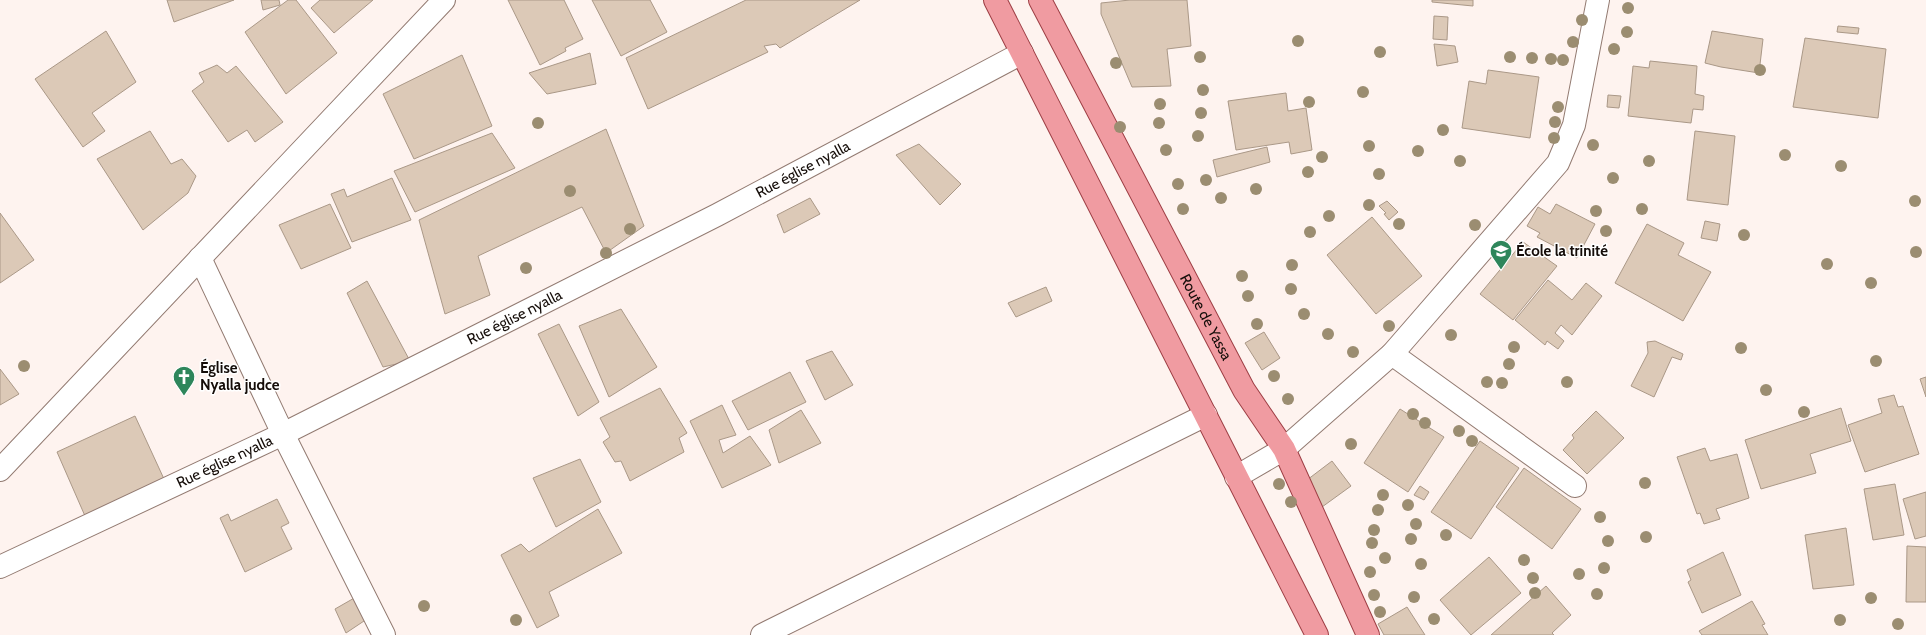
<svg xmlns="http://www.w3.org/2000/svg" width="1926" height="635" viewBox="0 0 1926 635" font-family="Cabin,sans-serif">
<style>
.building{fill:#dcc9b7;stroke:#aa9887}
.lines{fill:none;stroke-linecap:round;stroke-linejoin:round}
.minor-casing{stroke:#927a71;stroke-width:24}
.major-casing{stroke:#9d3e44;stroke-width:24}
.minor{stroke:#fff;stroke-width:22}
.major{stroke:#f09ba1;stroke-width:22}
.tree{fill:#9b8d71}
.labels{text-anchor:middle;stroke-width:3;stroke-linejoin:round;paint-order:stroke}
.street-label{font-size:15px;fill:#150d09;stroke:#fff}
.poi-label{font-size:15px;font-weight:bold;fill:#150d09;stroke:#fff;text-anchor:start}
</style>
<rect width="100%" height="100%" fill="#fef3ef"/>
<!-- building -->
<path class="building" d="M167,0H234L174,22Z
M261,0H279L280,5L263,10Z
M288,0H296L337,53L286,94L245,32Z
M320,0H373L334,33L311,8Z
M508,0H564L583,39L565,48L566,51L540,65Z
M592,0H650L667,32L621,56Z
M746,0H860L780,48L776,44L764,46L768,52L648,109L626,58Z
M1130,0H1187L1191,46L1167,49L1171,86L1132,87L1101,14V3Z
M1432,0H1473V6L1432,2Z
M1434,16L1448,17L1447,40L1433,39Z
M1838,26L1859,28L1858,34L1837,32Z
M106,31L136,82L92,113L105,131L83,147L35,79Z
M1712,31L1763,39L1759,73L1721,67L1705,63Z
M1805,38L1886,49L1878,118L1793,107Z
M1434,44L1455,46L1458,62L1437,66Z
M590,53L596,84L547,94L529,73Z
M462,55L492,126L414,159L383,94Z
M1650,61L1697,66L1695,94L1704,96L1703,110L1693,109L1691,123L1628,116L1633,66L1649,68Z
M217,65L227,73L236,66L283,122L255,142L247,130L228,142L192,91L204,82L199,73Z
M1488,70L1539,77L1530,138L1462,128L1469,81L1486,84Z
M1286,93L1288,111L1306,108L1312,150L1291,154L1289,142L1236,150L1228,101Z
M1608,95L1621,96L1619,108L1607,107Z
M606,129L644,226L606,253L582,207L478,256L490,295L445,314L419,220Z
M150,131L171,164L182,159L196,176L188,193L143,230L97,159Z
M1695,131L1735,136L1728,205L1687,200Z
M492,133L515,168L415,212L394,171Z
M919,144L961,184L940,205L896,155Z
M1267,147L1270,162L1217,177L1213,160Z
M392,178L411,220L352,242L331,194L344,189L347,197Z
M810,198L820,214L784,233L777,215Z
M1387,201L1398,212L1389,220L1384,214L1386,213L1379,206Z
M330,204L351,248L301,269L279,225Z
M1556,204L1595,224L1577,258L1537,237L1540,233L1527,226L1538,207L1550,214Z
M0,213L34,260L0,283Z
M1372,217L1422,276L1376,314L1327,255Z
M1705,221L1720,224L1717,241L1701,238Z
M1647,224L1684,243L1678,255L1711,272L1683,321L1615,283Z
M1523,242L1557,266L1513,320L1480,294Z
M1548,280L1572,300L1586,283L1602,296L1572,335L1561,325L1555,333L1564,341L1558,349L1547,341L1545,345L1515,320Z
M367,281L410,361L383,367L347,293Z
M1046,287L1052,301L1016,317L1008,303Z
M621,309L657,367L609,397L579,326Z
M559,324L599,402L578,416L538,334Z
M1264,332L1280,358L1262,370L1245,343Z
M1655,341L1683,354L1681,360L1672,357L1654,397L1631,386L1648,353L1647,342Z
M832,351L853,385L825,400L806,361Z
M0,369L19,394L0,405Z
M790,372L806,402L748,430L732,401Z
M1926,377V397L1920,379Z
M660,388L687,433L679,438L684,452L630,481L621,461L615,462L603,442L610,437L600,418Z
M1894,395L1898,407L1903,406L1919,454L1865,472L1848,425L1882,413L1878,399Z
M722,405L736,435L719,440L723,453L750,436L771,465L722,488L690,421Z
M1841,408L1851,441L1810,454L1816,473L1761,489L1745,440Z
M1400,409L1444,437L1408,492L1364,463Z
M801,410L821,443L779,463L769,430Z
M1596,411L1624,438L1587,474L1563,450L1574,438L1572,435Z
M135,416L164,479L85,516L57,452Z
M1480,441L1519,468L1471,539L1431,512Z
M1705,448L1710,461L1737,454L1749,498L1716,509L1720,519L1704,524L1700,513L1697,514L1677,457Z
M580,459L601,502L556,527L533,478Z
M1332,461L1351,486L1322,507L1303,483Z
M1524,468L1581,509L1552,549L1496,507Z
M1895,484L1904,535L1873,540L1864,489Z
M1420,486L1429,492L1424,500L1414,495Z
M1926,492V536L1915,539L1903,499Z
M277,499L289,523L281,527L292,549L245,572L220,518L228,514L231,521Z
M598,509L622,553L549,592L559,616L537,628L501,555L521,544L529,552Z
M1846,528L1854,585L1813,589L1805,535Z
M1907,546L1926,547V602H1906Z
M1723,552L1741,595L1702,613L1688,582L1691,580L1687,570Z
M1489,557L1521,593L1471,635L1440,600Z
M1546,586L1571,615L1552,633L1554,635H1491Z
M356,597L367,619L346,633L335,609Z
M1752,601L1765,624L1762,625L1768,635H1702L1699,631Z
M1407,607L1425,635H1384L1378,624Z"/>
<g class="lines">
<!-- minor casing -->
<g class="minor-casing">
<g id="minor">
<path d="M200,258L283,434L384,635"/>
<path d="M1392,354L1575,486"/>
<path d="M0,470L444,0"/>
<path d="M1236,477L1284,449L1392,354L1558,163L1574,125L1598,0"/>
<path id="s1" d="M0,567L283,434L717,215L1022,53"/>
<path d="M762,635L1206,415"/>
</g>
</g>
<!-- major casing -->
<g class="major-casing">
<g id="major">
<path d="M995,0L1317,635"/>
<path id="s2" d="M1040,0L1244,390L1284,449L1368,635"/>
</g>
</g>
<!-- minor -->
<use href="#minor" class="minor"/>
<!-- major -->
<use href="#major" class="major"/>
</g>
<!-- trees -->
<g class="tree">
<circle cx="1628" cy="8" r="6"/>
<circle cx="1582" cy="20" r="6"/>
<circle cx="1627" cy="32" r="6"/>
<circle cx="1298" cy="41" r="6"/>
<circle cx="1573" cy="42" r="6"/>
<circle cx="1614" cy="49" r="6"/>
<circle cx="1380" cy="52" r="6"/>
<circle cx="1200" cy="57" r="6"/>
<circle cx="1510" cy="57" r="6"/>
<circle cx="1532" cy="58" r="6"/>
<circle cx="1551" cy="59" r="6"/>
<circle cx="1563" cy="60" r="6"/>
<circle cx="1116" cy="63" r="6"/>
<circle cx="1760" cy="70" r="6"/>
<circle cx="1203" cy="90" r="6"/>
<circle cx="1363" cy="92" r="6"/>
<circle cx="1309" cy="102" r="6"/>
<circle cx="1160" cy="104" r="6"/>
<circle cx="1558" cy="107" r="6"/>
<circle cx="1201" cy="113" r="6"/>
<circle cx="1555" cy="122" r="6"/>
<circle cx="538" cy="123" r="6"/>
<circle cx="1159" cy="123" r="6"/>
<circle cx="1120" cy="127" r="6"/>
<circle cx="1443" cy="130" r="6"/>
<circle cx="1198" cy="136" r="6"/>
<circle cx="1554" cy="138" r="6"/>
<circle cx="1593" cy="145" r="6"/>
<circle cx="1369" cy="146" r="6"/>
<circle cx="1166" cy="150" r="6"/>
<circle cx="1418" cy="151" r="6"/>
<circle cx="1785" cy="155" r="6"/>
<circle cx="1322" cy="157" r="6"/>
<circle cx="1460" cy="161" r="6"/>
<circle cx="1649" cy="161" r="6"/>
<circle cx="1841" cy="166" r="6"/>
<circle cx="1308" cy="172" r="6"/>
<circle cx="1379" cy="174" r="6"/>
<circle cx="1613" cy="178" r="6"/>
<circle cx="1206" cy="180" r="6"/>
<circle cx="1178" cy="184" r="6"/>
<circle cx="1256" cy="189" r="6"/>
<circle cx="570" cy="191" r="6"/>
<circle cx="1221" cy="198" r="6"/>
<circle cx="1915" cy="201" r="6"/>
<circle cx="1369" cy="205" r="6"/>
<circle cx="1183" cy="209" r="6"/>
<circle cx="1642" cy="209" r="6"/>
<circle cx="1596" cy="211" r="6"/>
<circle cx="1329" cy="216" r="6"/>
<circle cx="1399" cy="224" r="6"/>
<circle cx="1475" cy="225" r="6"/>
<circle cx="630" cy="229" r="6"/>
<circle cx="1606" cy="231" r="6"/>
<circle cx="1310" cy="232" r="6"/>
<circle cx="1744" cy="235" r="6"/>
<circle cx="1916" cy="252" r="6"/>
<circle cx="606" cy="253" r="6"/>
<circle cx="1827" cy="264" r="6"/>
<circle cx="1292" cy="265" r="6"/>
<circle cx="526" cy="268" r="6"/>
<circle cx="1242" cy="276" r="6"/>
<circle cx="1871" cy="283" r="6"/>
<circle cx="1291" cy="289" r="6"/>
<circle cx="1248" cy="296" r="6"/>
<circle cx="1304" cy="314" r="6"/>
<circle cx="1257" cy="324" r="6"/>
<circle cx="1389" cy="326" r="6"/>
<circle cx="1328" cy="334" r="6"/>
<circle cx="1451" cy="335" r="6"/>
<circle cx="1514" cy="347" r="6"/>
<circle cx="1741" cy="348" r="6"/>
<circle cx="1353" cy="352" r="6"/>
<circle cx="1876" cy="361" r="6"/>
<circle cx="1509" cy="364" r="6"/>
<circle cx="24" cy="366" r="6"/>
<circle cx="1274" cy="376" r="6"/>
<circle cx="1487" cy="382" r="6"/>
<circle cx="1567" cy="382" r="6"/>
<circle cx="1502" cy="383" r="6"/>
<circle cx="1766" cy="390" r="6"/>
<circle cx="1288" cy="399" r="6"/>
<circle cx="1804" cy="412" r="6"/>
<circle cx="1413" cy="414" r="6"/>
<circle cx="1425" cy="423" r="6"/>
<circle cx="1459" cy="431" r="6"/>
<circle cx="1472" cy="441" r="6"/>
<circle cx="1351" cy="444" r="6"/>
<circle cx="1645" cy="483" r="6"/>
<circle cx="1279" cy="484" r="6"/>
<circle cx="1383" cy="495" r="6"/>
<circle cx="1291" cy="502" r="6"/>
<circle cx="1408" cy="505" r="6"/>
<circle cx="1378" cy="510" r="6"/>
<circle cx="1600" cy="517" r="6"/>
<circle cx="1416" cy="524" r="6"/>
<circle cx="1374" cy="530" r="6"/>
<circle cx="1446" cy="535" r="6"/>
<circle cx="1646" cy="537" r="6"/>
<circle cx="1411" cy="539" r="6"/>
<circle cx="1608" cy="541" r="6"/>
<circle cx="1372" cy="543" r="6"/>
<circle cx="1385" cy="558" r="6"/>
<circle cx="1524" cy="560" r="6"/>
<circle cx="1421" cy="564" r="6"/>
<circle cx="1604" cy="568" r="6"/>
<circle cx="1370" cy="572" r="6"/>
<circle cx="1579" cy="574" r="6"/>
<circle cx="1533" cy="578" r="6"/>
<circle cx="1535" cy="593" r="6"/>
<circle cx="1597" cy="594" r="6"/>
<circle cx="1374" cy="595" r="6"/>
<circle cx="1414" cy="597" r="6"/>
<circle cx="1871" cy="598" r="6"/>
<circle cx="424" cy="606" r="6"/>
<circle cx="1380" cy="612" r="6"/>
<circle cx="1434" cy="619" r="6"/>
<circle cx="516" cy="620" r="6"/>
<circle cx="1840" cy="620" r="6"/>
<circle cx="1898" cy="624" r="6"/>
</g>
<!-- icons -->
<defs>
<g id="school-pin" transform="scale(1.15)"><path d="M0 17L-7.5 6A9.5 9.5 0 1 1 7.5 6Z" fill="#2e865b" stroke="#fff"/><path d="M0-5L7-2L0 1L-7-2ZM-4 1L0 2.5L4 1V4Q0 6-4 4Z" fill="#fff"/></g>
<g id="church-pin" transform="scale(1.15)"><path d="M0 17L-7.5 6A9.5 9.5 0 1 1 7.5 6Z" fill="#2e865b" stroke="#fff"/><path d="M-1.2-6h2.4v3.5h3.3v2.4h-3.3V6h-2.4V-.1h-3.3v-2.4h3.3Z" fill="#fff"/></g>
</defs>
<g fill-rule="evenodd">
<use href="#school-pin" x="1501" y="251"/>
<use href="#church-pin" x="184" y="377"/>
</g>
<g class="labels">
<!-- street labels -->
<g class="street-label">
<text dy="5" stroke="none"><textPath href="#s1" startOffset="896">Rue église nyalla</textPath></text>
<text dy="5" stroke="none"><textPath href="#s1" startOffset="572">Rue église nyalla</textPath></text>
<text dy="5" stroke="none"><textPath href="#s2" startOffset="358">Route de Yassa</textPath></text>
<text dy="5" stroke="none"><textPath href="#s1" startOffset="248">Rue église nyalla</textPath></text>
</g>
<!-- poi labels -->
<g class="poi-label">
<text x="1516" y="256">École la trinité</text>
<text x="200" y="373">Église<tspan x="200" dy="17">Nyalla judce</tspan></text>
</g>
</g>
</svg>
